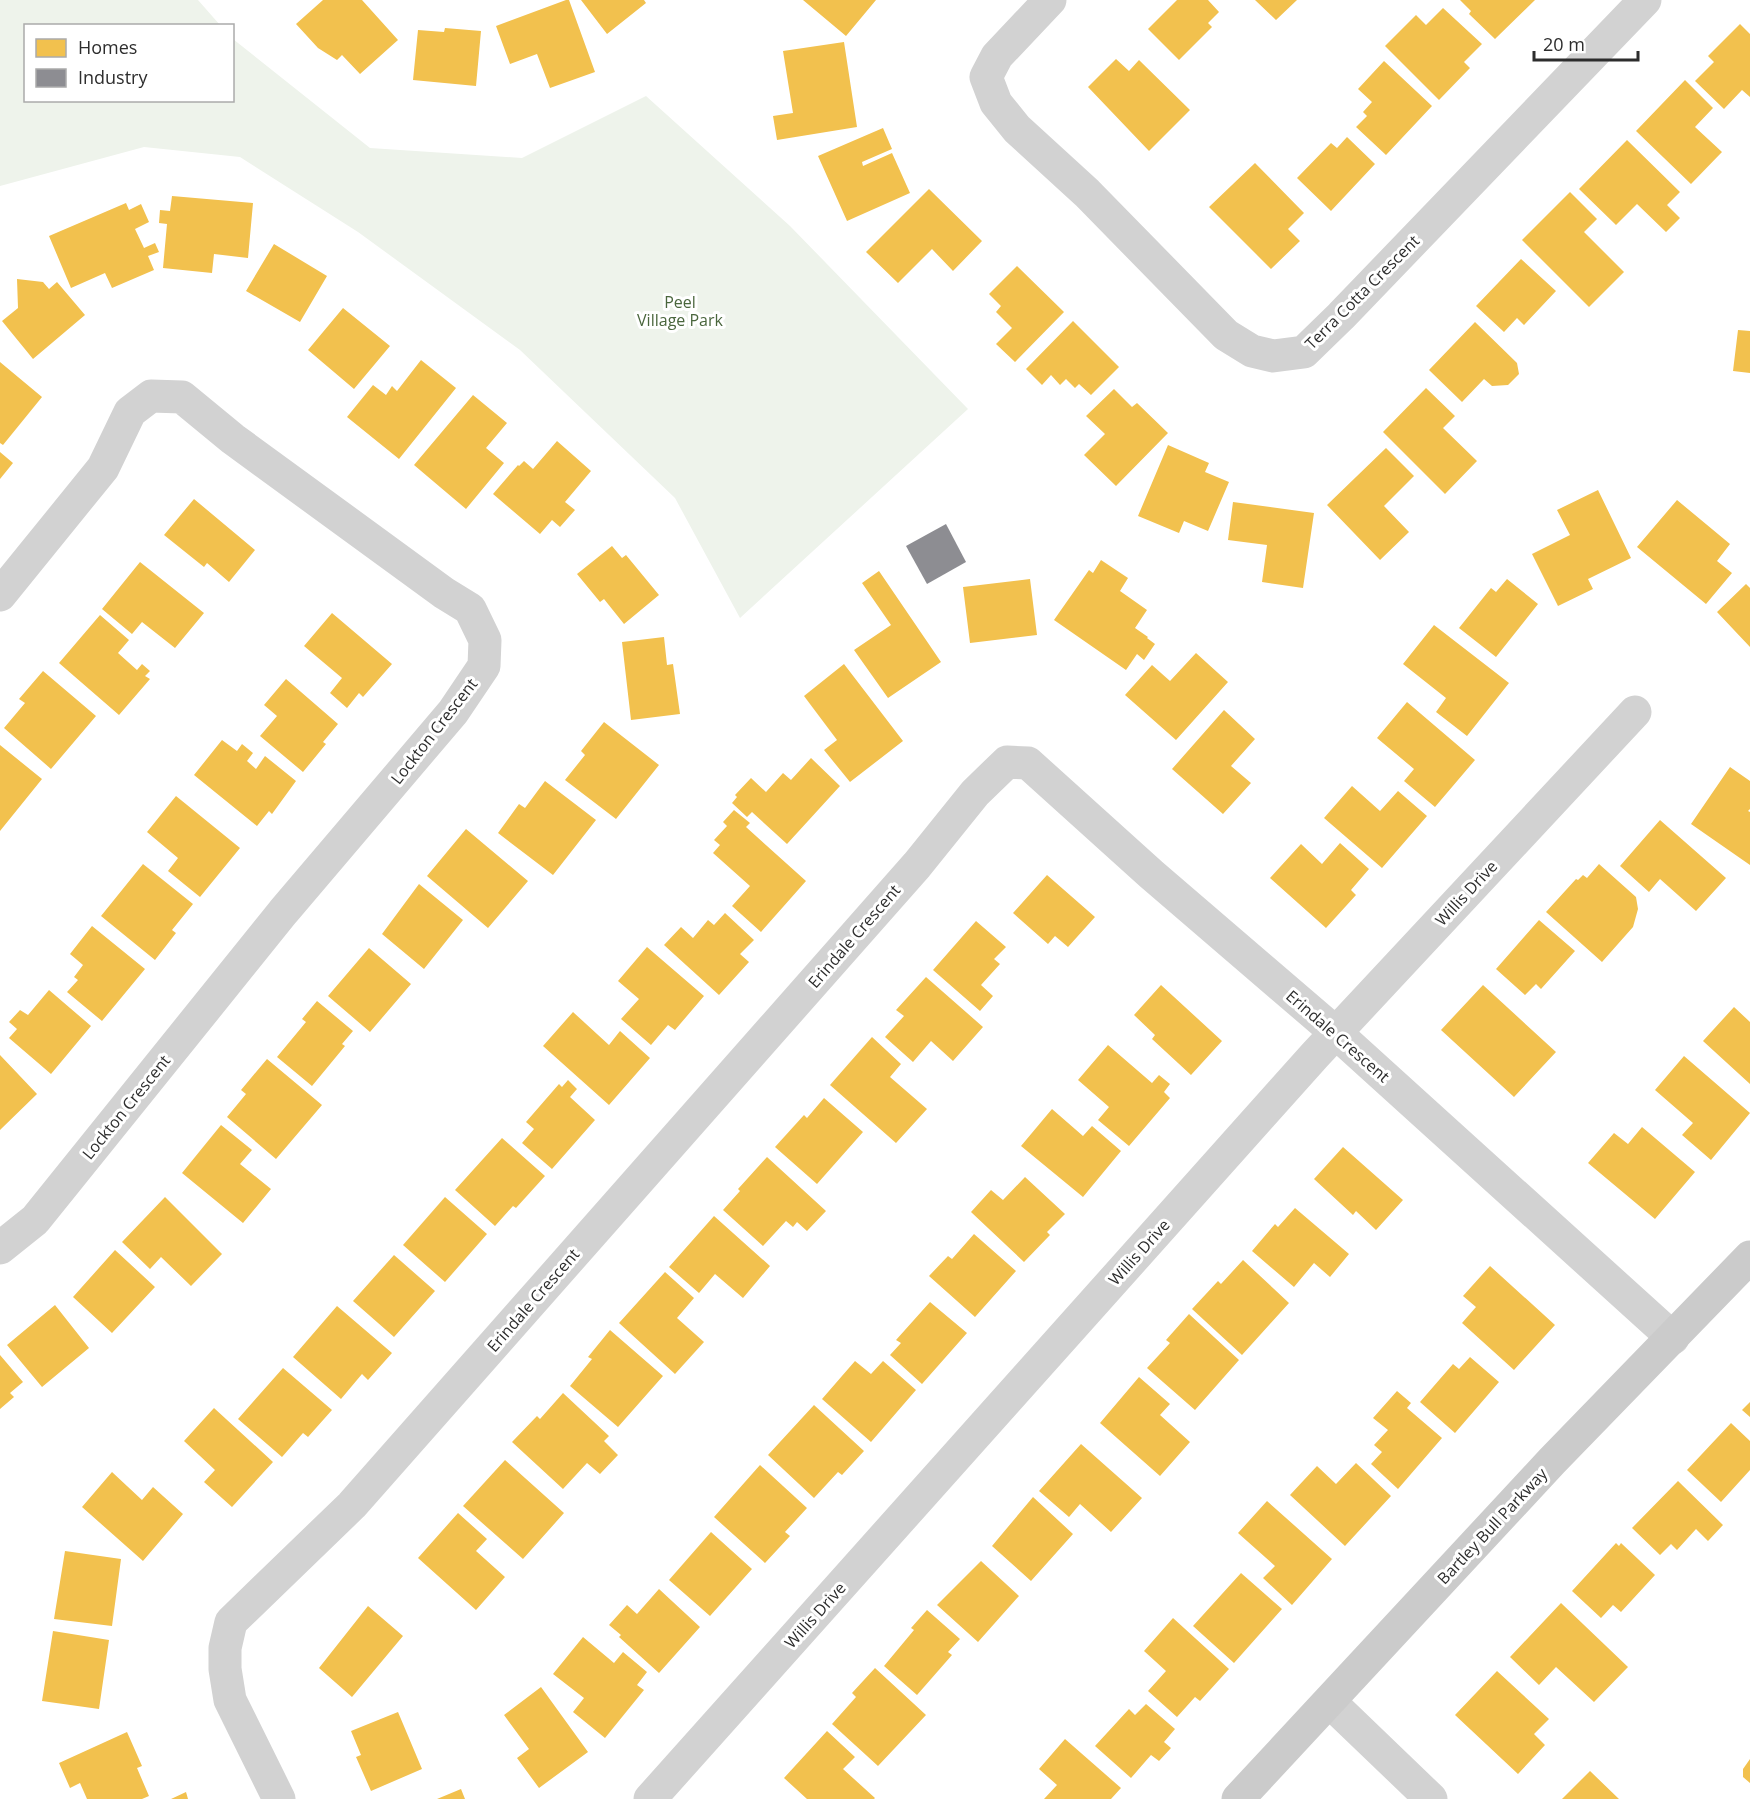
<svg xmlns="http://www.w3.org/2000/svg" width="1750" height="1799" viewBox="0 0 1750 1799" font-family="'Open Sans',sans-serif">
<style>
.green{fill:#eef3eb}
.homes{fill:#f2c14e}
.industry{fill:#8d8d92}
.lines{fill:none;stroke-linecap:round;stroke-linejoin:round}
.street{stroke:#d2d2d2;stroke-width:33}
.secondary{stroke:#cbcbcb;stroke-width:33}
.labels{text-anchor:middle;stroke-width:6;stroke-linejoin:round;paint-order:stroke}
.street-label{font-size:16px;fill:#2d2d2d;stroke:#fff}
.park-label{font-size:16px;fill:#4a663d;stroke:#fff}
</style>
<rect width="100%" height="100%" fill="#fff"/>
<!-- green -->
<path class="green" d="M0,0H198L220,25L26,26V100H232L233,39L370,148L522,158L646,96L790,226L968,409L740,618L675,498L520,350L358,232L240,157L144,147L0,186Z"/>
<!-- homes -->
<path class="homes" d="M323,0H362L398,40L360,74L342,55L337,60L318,48L296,24Z
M566,0H569L595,72L550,88L537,54L510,64L496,26Z
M581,0H644L646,3L607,34Z
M803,0H876L846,36Z
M1177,0H1208L1219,12L1208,23L1212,27L1179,60L1148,29Z
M1255,0H1297L1276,20Z
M1460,0H1535L1495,39L1469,14L1471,11Z
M1443,8L1482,44L1464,62L1470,68L1439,100L1385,46L1416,15L1426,25Z
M1740,24L1750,34V97L1742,90L1724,109L1695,81L1714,62L1708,56Z
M445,28L481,31L476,86L413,80L418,30L444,32Z
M844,42L857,127L777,140L773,116L793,113L783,51Z
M1116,59L1129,71L1139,60L1190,110L1149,151L1088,87Z
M1384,61L1432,106L1386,155L1356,127L1367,116L1363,112L1372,102L1358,89Z
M1685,80L1713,108L1695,127L1722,152L1691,184L1636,131Z
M883,128L892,149L862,162L863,166L892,153L910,193L847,221L818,156Z
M1347,137L1375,164L1331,211L1297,178L1331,143L1337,148Z
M1627,140L1680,192L1667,205L1680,218L1666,232L1637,204L1616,225L1579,189Z
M1255,163L1304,213L1288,229L1300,241L1271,269L1209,207Z
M929,189L982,241L953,271L932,249L898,283L866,252Z
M1570,192L1597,219L1584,232L1624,272L1589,307L1522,240Z
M172,196L253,203L248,258L214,254L212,273L163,268L167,224L159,223L160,210L170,211Z
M126,203L129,210L141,204L149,222L135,229L144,248L155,243L159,252L148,256L154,270L112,288L105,273L71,288L49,236Z
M274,244L327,276L300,322L246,291Z
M1521,259L1556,291L1524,325L1517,318L1504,332L1476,306Z
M1017,266L1064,312L1015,362L996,344L1012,328L996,312L1001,306L989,294Z
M17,279L43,282L49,289L57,282L85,315L33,359L2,321L18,308Z
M343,308L390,346L354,389L308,350Z
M1073,321L1119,367L1091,395L1079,384L1075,388L1066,379L1060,385L1051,375L1042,385L1026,369Z
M1475,322L1517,363L1519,374L1508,385L1492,386L1484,379L1462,402L1429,370Z
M1738,330L1750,331V373L1733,371Z
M421,360L456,388L399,459L347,417L373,385L386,395L392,386L397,391Z
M0,362L42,397L3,445L0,443Z
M1426,388L1455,416L1443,428L1477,461L1445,494L1383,432Z
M1114,389L1132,407L1137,403L1168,433L1116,486L1084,455L1105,434L1086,416Z
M473,395L507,423L486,448L504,463L466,509L414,465Z
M557,441L591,471L565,502L575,510L560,527L552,520L540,534L493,494L518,465L519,466L524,461L533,469Z
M1168,445L1209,463L1205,472L1229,482L1208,531L1184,521L1179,533L1138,516Z
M1386,448L1414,476L1384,506L1409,532L1380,560L1327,505Z
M0,452L13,463L0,479Z
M1598,490L1631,558L1588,579L1593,589L1558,606L1532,554L1570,535L1557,510Z
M194,499L255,550L229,582L207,563L204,567L164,535Z
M1677,500L1730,544L1717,561L1732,573L1706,604L1637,547Z
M1233,502L1314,513L1303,588L1262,582L1267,545L1228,540Z
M612,546L622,558L626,555L659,595L624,624L604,599L600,602L577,574Z
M1101,560L1128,578L1120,591L1147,610L1135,628L1148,637L1147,638L1155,644L1144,660L1137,654L1126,670L1054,620L1089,570L1093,573Z
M140,562L204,613L175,648L142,622L132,634L102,609Z
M879,571L941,662L888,698L854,650L891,625L862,583Z
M1030,579L1037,635L970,643L963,587Z
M1507,579L1538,604L1496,657L1459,628L1491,588L1496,592Z
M1746,584L1750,588V647L1717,612Z
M332,613L392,664L363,697L359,693L347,708L330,693L342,678L304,646Z
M100,615L129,640L118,653L137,670L142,664L150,671L145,676L150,679L119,715L59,663Z
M1434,625L1509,683L1467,736L1436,712L1446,698L1403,664Z
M664,637L667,665L673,664L680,714L631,720L622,642Z
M1196,653L1228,682L1176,740L1125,695L1152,665L1170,681Z
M844,664L903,741L850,782L824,750L837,740L804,696Z
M43,671L96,716L51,769L4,728L25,703L19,699Z
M286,679L338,724L323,742L326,744L303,772L260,736L277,716L264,705Z
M1407,702L1475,760L1435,807L1404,781L1414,769L1377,738Z
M1224,710L1255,739L1231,766L1251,783L1223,814L1172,769Z
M604,722L659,765L616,819L565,780L585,755L581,751Z
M222,740L237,751L242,744L253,753L247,761L256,769L265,756L296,781L272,814L269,811L257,826L194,775Z
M0,745L42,779L0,831Z
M811,758L840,786L787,844L752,812L747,817L732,803L737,797L735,795L751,778L766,792L783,773L791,780Z
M1730,767L1750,781V809L1748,811L1750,812V865L1691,824Z
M545,781L596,820L553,875L498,833L519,804L525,808Z
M1352,786L1380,811L1398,791L1427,816L1382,868L1324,818Z
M176,796L240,848L200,897L168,871L178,858L147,832Z
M734,810L750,823L746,827L806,881L761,932L732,906L750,886L713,853L720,845L714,840L727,826L723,822Z
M1660,820L1726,878L1696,911L1660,879L1649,892L1620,866Z
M466,829L528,881L488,928L427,876Z
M1340,843L1369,869L1351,890L1356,895L1326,928L1270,878L1301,844L1322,864Z
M143,864L193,904L172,930L176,933L155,960L101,916Z
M1599,864L1636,897L1638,909L1633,927L1602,962L1546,912L1576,879L1578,880L1583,875L1587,878Z
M1047,875L1095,917L1068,947L1055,936L1048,944L1013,913Z
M419,884L463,920L424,969L382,934Z
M725,913L754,940L740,954L749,962L719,995L664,945L681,927L693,938L708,920L714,925Z
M1539,920L1575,951L1541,989L1536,984L1525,995L1496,969Z
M976,921L1006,947L994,959L1000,964L981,985L993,996L980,1011L933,970Z
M92,926L145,969L102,1021L67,992L78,980L74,977L83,965L70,954Z
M647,947L704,996L675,1030L668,1025L651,1045L621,1019L639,999L618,981Z
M369,948L411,984L370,1032L328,996Z
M926,977L983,1027L953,1061L931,1041L913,1062L885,1037L904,1016L896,1010Z
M1161,985L1222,1041L1191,1075L1152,1039L1155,1035L1134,1015Z
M1483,985L1556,1052L1514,1097L1441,1030Z
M49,990L91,1026L51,1074L9,1038L17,1029L9,1022L20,1010L28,1015Z
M317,1001L353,1031L342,1044L345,1046L312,1086L277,1057L306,1022L302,1019Z
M1734,1007L1750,1022V1084L1703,1041Z
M573,1012L609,1045L620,1031L650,1058L609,1105L543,1046Z
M872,1037L901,1064L890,1077L927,1109L896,1143L830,1085Z
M1108,1045L1152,1083L1159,1075L1170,1084L1164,1092L1170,1098L1129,1146L1098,1120L1109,1107L1078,1080Z
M0,1055L37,1094L0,1130Z
M1684,1056L1750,1113L1711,1160L1682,1135L1693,1123L1655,1090Z
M267,1059L322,1105L276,1159L227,1117L246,1094L241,1090Z
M568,1080L577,1089L570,1097L595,1120L552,1169L522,1143L534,1129L526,1122L559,1084L562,1087Z
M824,1098L863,1132L817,1184L775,1147L804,1115L807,1118Z
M1052,1109L1083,1136L1092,1126L1121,1151L1083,1197L1021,1146Z
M221,1125L252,1150L240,1164L271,1189L243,1223L182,1173Z
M1642,1127L1695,1172L1655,1219L1588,1163L1614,1133L1628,1144Z
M502,1138L545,1176L516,1208L513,1206L495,1226L455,1190Z
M1343,1147L1403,1200L1376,1230L1356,1211L1353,1215L1314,1179Z
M767,1157L826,1211L807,1231L797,1222L793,1227L786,1221L763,1246L723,1210L740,1191L738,1189Z
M1025,1177L1065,1214L1047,1232L1050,1235L1024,1262L971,1212L991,1190L1003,1200Z
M165,1197L222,1254L191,1286L161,1257L150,1269L122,1242Z
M445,1197L487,1234L445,1282L403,1245Z
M1295,1208L1349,1254L1330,1277L1314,1263L1294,1287L1252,1251L1275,1224L1278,1227Z
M714,1216L770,1266L743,1298L715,1274L699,1293L669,1267Z
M974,1234L1016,1271L975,1317L929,1276L948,1256L952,1259Z
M115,1250L155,1287L112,1333L73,1297Z
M394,1255L435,1291L394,1337L353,1301Z
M1243,1260L1289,1303L1242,1355L1192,1309L1218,1281L1221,1284Z
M1490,1266L1555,1325L1514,1370L1462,1323L1476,1307L1463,1296Z
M665,1272L694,1298L677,1318L704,1342L675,1374L619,1323Z
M930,1302L967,1333L922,1384L890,1355L901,1343L896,1340Z
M55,1305L89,1348L42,1387L7,1345Z
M337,1306L392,1353L368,1380L362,1374L341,1399L293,1357Z
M1189,1314L1239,1360L1195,1410L1147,1368L1170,1343L1166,1340Z
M610,1330L663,1376L618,1427L570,1386L592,1359L588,1357Z
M0,1355L23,1382L10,1393L14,1397L0,1409Z
M1470,1357L1499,1382L1455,1433L1420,1402L1453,1364L1459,1369Z
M855,1361L871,1374L883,1361L916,1390L871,1442L822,1399Z
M283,1368L332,1410L308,1437L303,1433L282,1457L238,1419Z
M1139,1377L1170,1404L1160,1415L1190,1442L1160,1476L1100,1423Z
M1397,1391L1411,1403L1407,1408L1442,1438L1398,1489L1371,1464L1382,1452L1374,1445L1388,1430L1373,1418Z
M563,1393L609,1436L604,1441L618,1455L600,1474L587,1463L563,1489L512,1442L537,1416L540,1419Z
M1750,1402V1417L1742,1410Z
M814,1405L864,1451L842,1475L838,1472L814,1498L768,1455Z
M214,1408L273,1462L232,1507L204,1482L215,1470L184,1441Z
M1731,1423L1750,1441V1470L1721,1502L1687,1470Z
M1081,1444L1142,1498L1111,1532L1080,1504L1069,1517L1039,1491Z
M505,1460L564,1513L523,1559L463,1506Z
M1356,1463L1391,1496L1345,1546L1290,1495L1317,1466L1336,1484Z
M760,1465L807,1508L785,1532L790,1536L765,1563L714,1517Z
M112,1472L142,1500L153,1487L183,1514L143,1561L82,1507Z
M1678,1481L1723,1525L1708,1541L1696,1529L1677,1550L1671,1544L1660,1555L1632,1528Z
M1033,1497L1073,1534L1031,1581L992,1546Z
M1267,1501L1332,1559L1292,1605L1263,1578L1275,1566L1238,1533Z
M458,1513L487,1539L476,1551L505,1577L476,1610L418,1558Z
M711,1532L752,1569L710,1616L669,1580Z
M1616,1543L1619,1546L1621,1543L1655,1575L1621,1612L1613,1605L1601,1618L1572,1591Z
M65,1551L121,1559L112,1626L54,1619Z
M981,1561L1019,1596L978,1642L937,1605Z
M1241,1573L1282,1609L1234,1663L1193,1626Z
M659,1589L700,1627L659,1673L619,1637L621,1635L609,1625L627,1605L637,1614Z
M1561,1603L1628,1667L1594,1702L1556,1667L1539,1685L1510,1657Z
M368,1606L403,1636L352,1697L319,1668Z
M927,1610L960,1639L948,1652L952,1655L917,1695L884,1666L914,1630L911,1628Z
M1173,1618L1229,1669L1200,1701L1195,1697L1177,1717L1148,1691L1166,1671L1144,1651Z
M53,1631L109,1640L99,1709L42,1701Z
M583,1637L614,1663L623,1652L647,1672L637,1685L644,1690L605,1738L573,1712L584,1698L553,1674Z
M875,1668L926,1715L878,1766L832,1724L856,1697L852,1693Z
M1497,1671L1549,1719L1534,1734L1545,1745L1518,1774L1455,1715Z
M541,1687L588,1752L539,1788L517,1758L529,1749L504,1715Z
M1146,1704L1175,1729L1164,1742L1171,1748L1159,1761L1151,1755L1131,1778L1095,1746L1129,1709L1135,1715Z
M398,1712L422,1769L371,1791L356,1757L361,1755L351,1731Z
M827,1731L855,1757L843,1769L875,1798L874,1799H807L784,1778Z
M127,1732L142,1766L137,1768L149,1796L142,1799H87L80,1783L70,1788L59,1763Z
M1065,1739L1121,1788L1111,1799H1044L1057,1785L1039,1769Z
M1750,1759V1783L1743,1777V1769Z
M1590,1771L1619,1799H1562Z
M461,1789L465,1799H437Z
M186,1792L188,1799H171Z"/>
<!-- industry -->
<path class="industry" d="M946,524L966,562L927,584L906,546Z"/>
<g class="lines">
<!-- street -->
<path class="street" d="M1050,0L997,56L986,77L996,103L1017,129L1087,193L1226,335L1252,351L1273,356L1304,352L1341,316L1645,0
M0,595L103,468L130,412L151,396L182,397L233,439L444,593L470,609L485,640L484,666L453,712L283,912L35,1220L0,1248
M1330,1702L1431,1799
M279,1799L230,1700L225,1669V1648L231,1622L352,1505L917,865L975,793L1007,762L1028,763L1151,874L1335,1032L1673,1338
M650,1799L1315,1055L1635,712"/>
<!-- secondary -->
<path class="secondary" d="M1238,1799L1552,1461L1750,1257"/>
</g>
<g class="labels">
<!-- street labels -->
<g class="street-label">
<text transform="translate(1362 292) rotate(-45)" y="6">Terra Cotta Crescent</text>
<text transform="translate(434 731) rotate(-52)" y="6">Lockton Crescent</text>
<text transform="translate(1466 893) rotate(-47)" y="6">Willis Drive</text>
<text transform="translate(854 936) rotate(-49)" y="6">Erindale Crescent</text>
<text transform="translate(1338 1036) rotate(41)" y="6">Erindale Crescent</text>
<text transform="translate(126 1107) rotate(-51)" y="6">Lockton Crescent</text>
<text transform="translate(1139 1252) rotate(-48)" y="6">Willis Drive</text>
<text transform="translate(533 1300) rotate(-49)" y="6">Erindale Crescent</text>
<text transform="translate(1492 1526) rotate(-47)" y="6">Bartley Bull Parkway</text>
<text transform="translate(815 1615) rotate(-48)" y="6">Willis Drive</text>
</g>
<!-- park labels -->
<g class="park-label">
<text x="680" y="308">Peel<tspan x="680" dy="18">Village Park</tspan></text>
</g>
</g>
<!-- legend -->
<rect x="24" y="24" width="210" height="78" fill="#ffffff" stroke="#ababab" stroke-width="1.5"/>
<rect x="36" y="39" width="30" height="18" fill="#f2c14e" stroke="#ababab" stroke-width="1.5"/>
<text x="78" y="54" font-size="18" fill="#2d2d2d">Homes</text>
<rect x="36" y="69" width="30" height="18" fill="#8d8d92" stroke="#ababab" stroke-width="1.5"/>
<text x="78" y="84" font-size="18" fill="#2d2d2d">Industry</text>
<!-- scale -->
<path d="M1534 51v9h104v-9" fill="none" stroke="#2d2d2d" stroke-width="3"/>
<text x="1543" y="51" font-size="18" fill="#2d2d2d" stroke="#ffffff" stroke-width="4.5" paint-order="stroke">20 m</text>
</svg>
